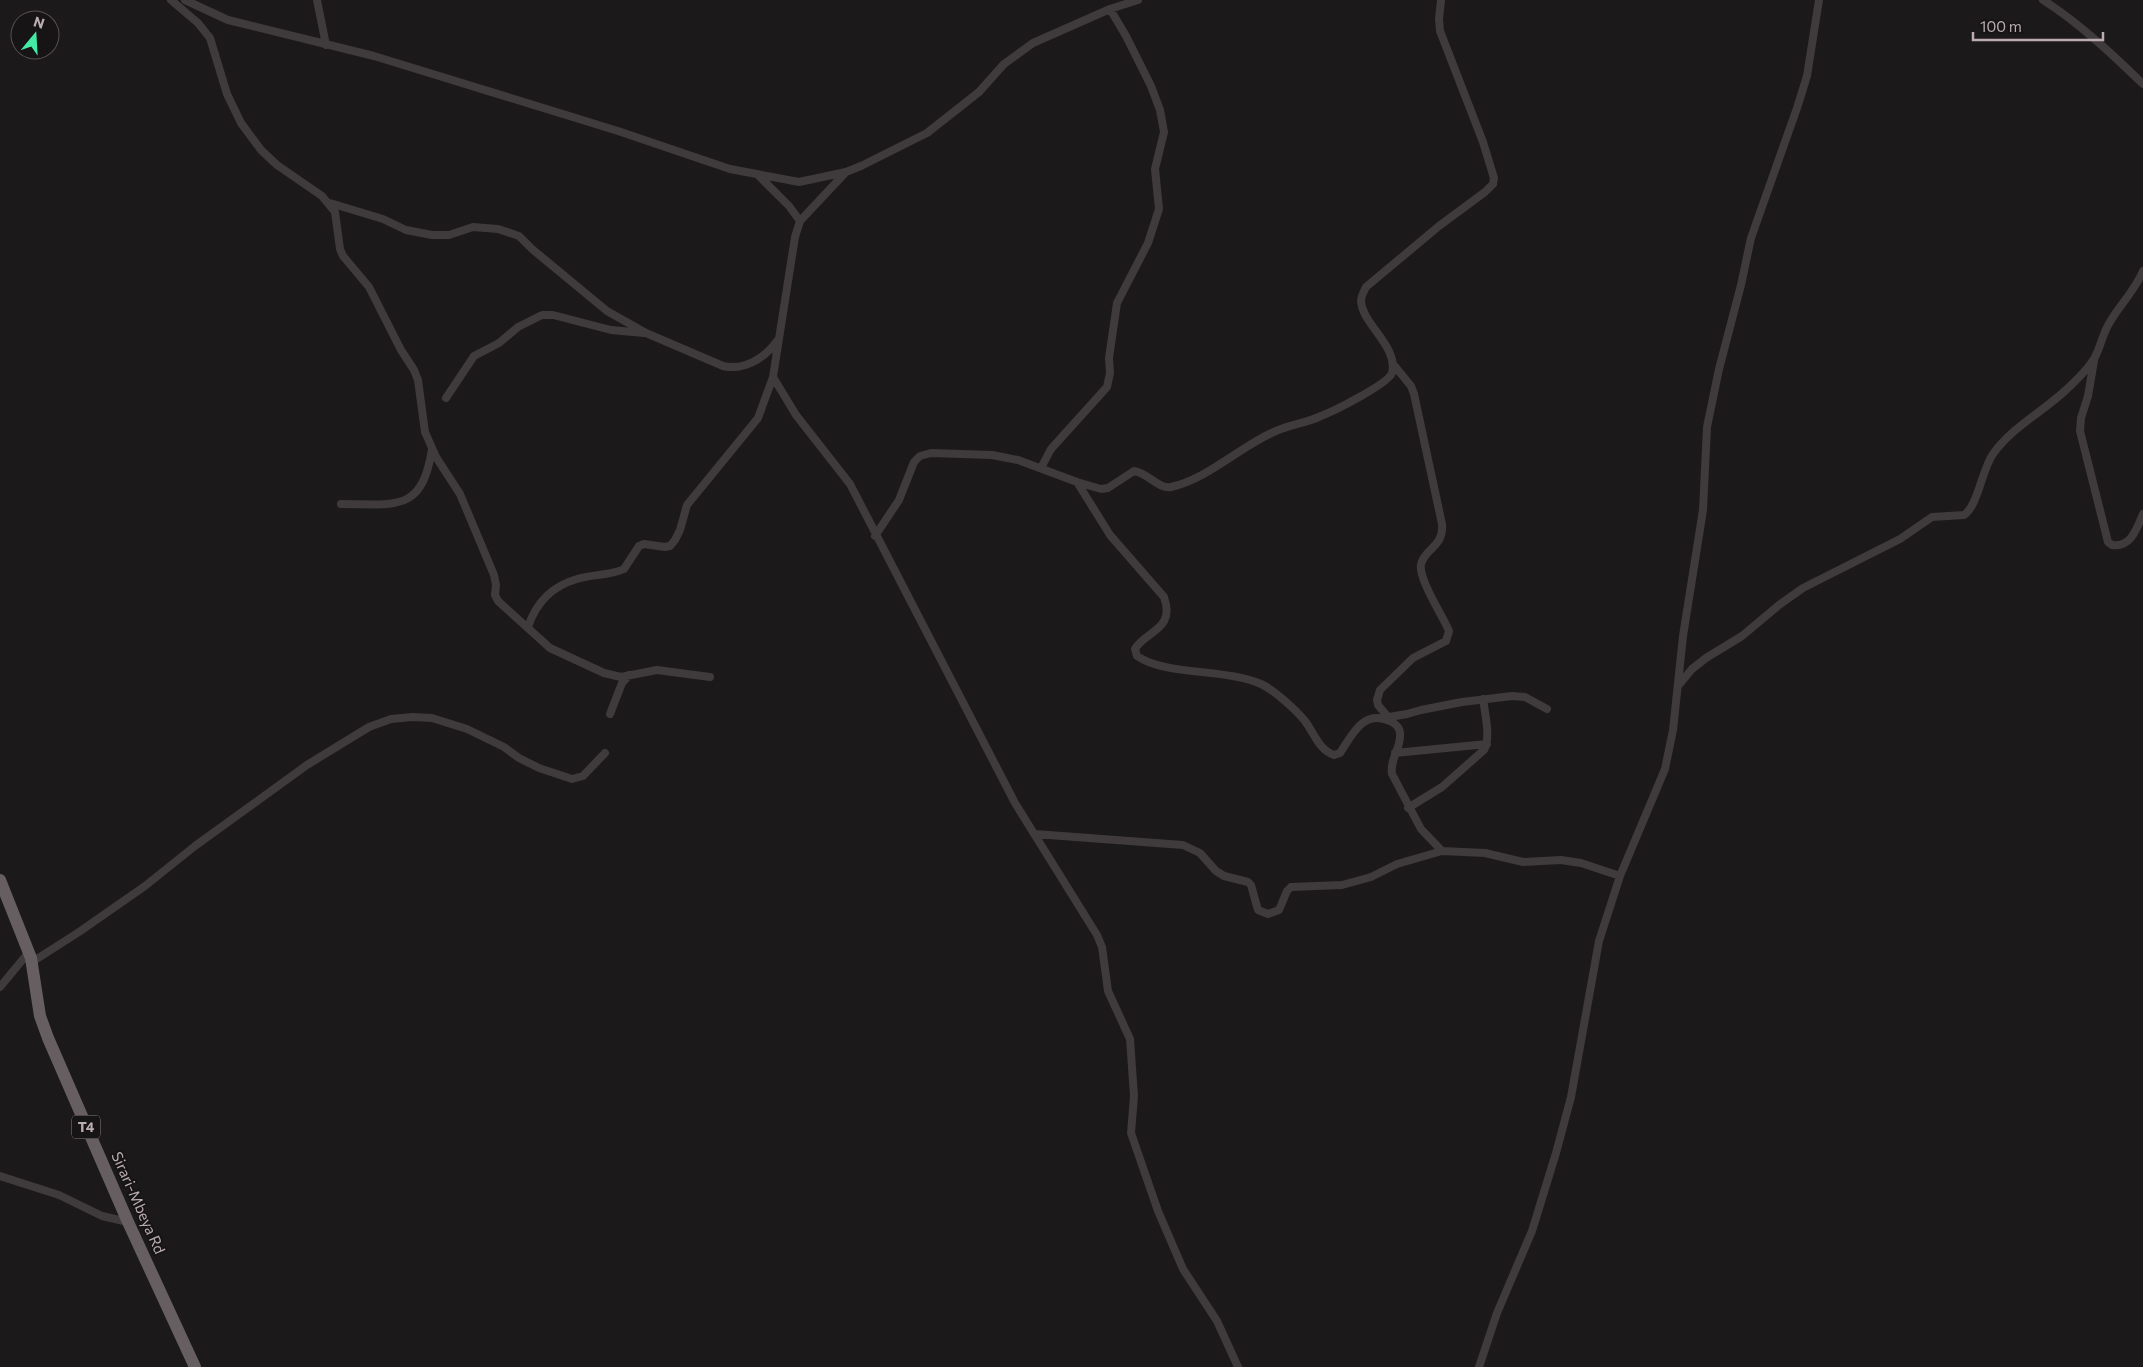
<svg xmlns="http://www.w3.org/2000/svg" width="2143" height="1367" viewBox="0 0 2143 1367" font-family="Commissioner,sans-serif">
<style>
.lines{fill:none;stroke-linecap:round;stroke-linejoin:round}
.minor{stroke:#3f3a3b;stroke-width:8}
.trunk{stroke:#675e61;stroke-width:12}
.labels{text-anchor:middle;stroke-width:4;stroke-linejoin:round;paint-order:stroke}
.shield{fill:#161414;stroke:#897e82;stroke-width:1}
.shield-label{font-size:14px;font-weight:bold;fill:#baacb1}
.street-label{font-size:15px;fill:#baacb1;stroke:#161414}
</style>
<rect width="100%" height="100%" fill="#1b1919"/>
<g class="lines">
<!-- minor -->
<path class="minor" d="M171,0L198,23L210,38L227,94L241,123L261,150L277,165L322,196L335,212L340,249L343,256L369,287L401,350L414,370L418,380L425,432L436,457L460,494L494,575L496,585L495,595L498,601L550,648L604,673L621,677L657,670L710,677
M185,0L228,20L374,56L618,131L730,169L799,182L846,172L861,166L927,133L979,92L1004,64L1033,43L1110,9L1138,0
M317,0L326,45
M2043,0C2079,23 2112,54 2143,84
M846,172L800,221L795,237L773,377L796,415L850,484L1015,803L1097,935L1102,947L1108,991L1130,1039L1134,1096L1131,1133L1158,1211L1183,1269L1217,1321L1238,1367
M758,175L789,206L800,221
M330,203L383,219L406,230L432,235H449L473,227L498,229L519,236L532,249L607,311L646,333L723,366C744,371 765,358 777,341
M2094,361L2088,396L2081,418L2080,431L2108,542L2112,545C2131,548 2137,528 2143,514
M446,398L474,356L499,343L518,327L542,315H553L611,330L644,333
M1041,468L1051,449L1107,387L1110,373L1109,358L1117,303L1148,243L1159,209L1155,169L1164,132L1160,110L1151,86L1126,36L1110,9
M1077,482L1110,535L1164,597C1176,630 1145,631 1135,649L1137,656C1166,676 1224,668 1261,684C1274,690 1295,709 1305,721C1314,733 1319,750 1334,755L1340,753C1352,735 1363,709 1390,721C1396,724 1401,729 1400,736C1400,750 1390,758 1392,774L1421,829L1442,851
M341,504C396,504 422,513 432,449
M875,536L899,500L914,462L920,456L931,453L992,455L1018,460L1077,482L1101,489L1108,488L1134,471C1148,473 1158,489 1171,487C1211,478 1243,443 1281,429C1295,424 1308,422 1321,416C1334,411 1388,384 1392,373C1399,347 1362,324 1361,301C1361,296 1364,291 1366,287L1439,226L1485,192L1493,184L1494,178L1483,142L1440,31L1439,19L1441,0
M528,627C536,603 552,586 577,579C592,574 609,576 624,569L639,546L644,544L665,547L670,546L675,540L680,530L687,505L758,418L773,377
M1678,686L1692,669L1706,658L1742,636L1779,605L1803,588L1900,539L1932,517L1964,515C1978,506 1982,469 1993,454C2012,427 2044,411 2067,389C2077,379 2089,369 2095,357C2101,346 2103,332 2110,322C2121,303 2134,292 2143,271
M610,714L622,683L629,675
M1389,717L1407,714L1421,710L1462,702L1512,696L1525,697L1547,709
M1392,722L1378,705L1377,700L1380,690L1413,658L1446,641L1449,631C1443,616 1418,579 1421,564C1425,548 1444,547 1442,524L1414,394L1411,386L1393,364
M1395,753L1487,744
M1408,808L1442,787L1484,750C1491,737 1485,714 1483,699
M1035,834L1183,845L1200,853L1216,871L1224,876L1248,882L1251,885L1258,910L1268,914L1279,910L1287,891L1291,887L1342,885L1371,877L1397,864L1442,851L1485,853L1523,862L1561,860L1581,863L1620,876
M32,962L79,932L145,886L195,846L307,765L369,727L391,719L413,717L432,718L467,729L504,747L519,758L539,768L572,779L583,776L605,753
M0,987L29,952
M0,1176L59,1195L102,1216L128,1222
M1479,1367L1497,1313L1532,1231L1556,1153L1571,1097L1599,941L1620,876L1665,769L1673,730L1683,636L1703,510L1707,427L1719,369L1741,285L1751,238L1797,108L1807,76L1819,0"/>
<!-- trunk -->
<path class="trunk" d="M0,880L31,958L40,1016L48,1038L128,1222L195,1367"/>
</g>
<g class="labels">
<!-- shield labels -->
<rect class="shield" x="72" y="1115.5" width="28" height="23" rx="4"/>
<g class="shield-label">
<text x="86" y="1132">T4</text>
</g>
<!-- street labels -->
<g class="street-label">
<text transform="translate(138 1203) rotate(66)" y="5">Sirari-Mbeya Rd</text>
</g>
</g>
<!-- north arrow -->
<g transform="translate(35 35) rotate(18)"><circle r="24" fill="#161414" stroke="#585153"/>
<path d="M0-4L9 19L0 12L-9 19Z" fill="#42eaa4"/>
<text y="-8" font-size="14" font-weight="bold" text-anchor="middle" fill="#baacb1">N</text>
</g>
<!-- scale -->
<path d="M1973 32v8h130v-8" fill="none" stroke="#baacb1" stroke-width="2.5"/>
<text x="1980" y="32" font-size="15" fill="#baacb1" stroke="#161414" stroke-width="4" paint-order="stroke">100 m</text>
</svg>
